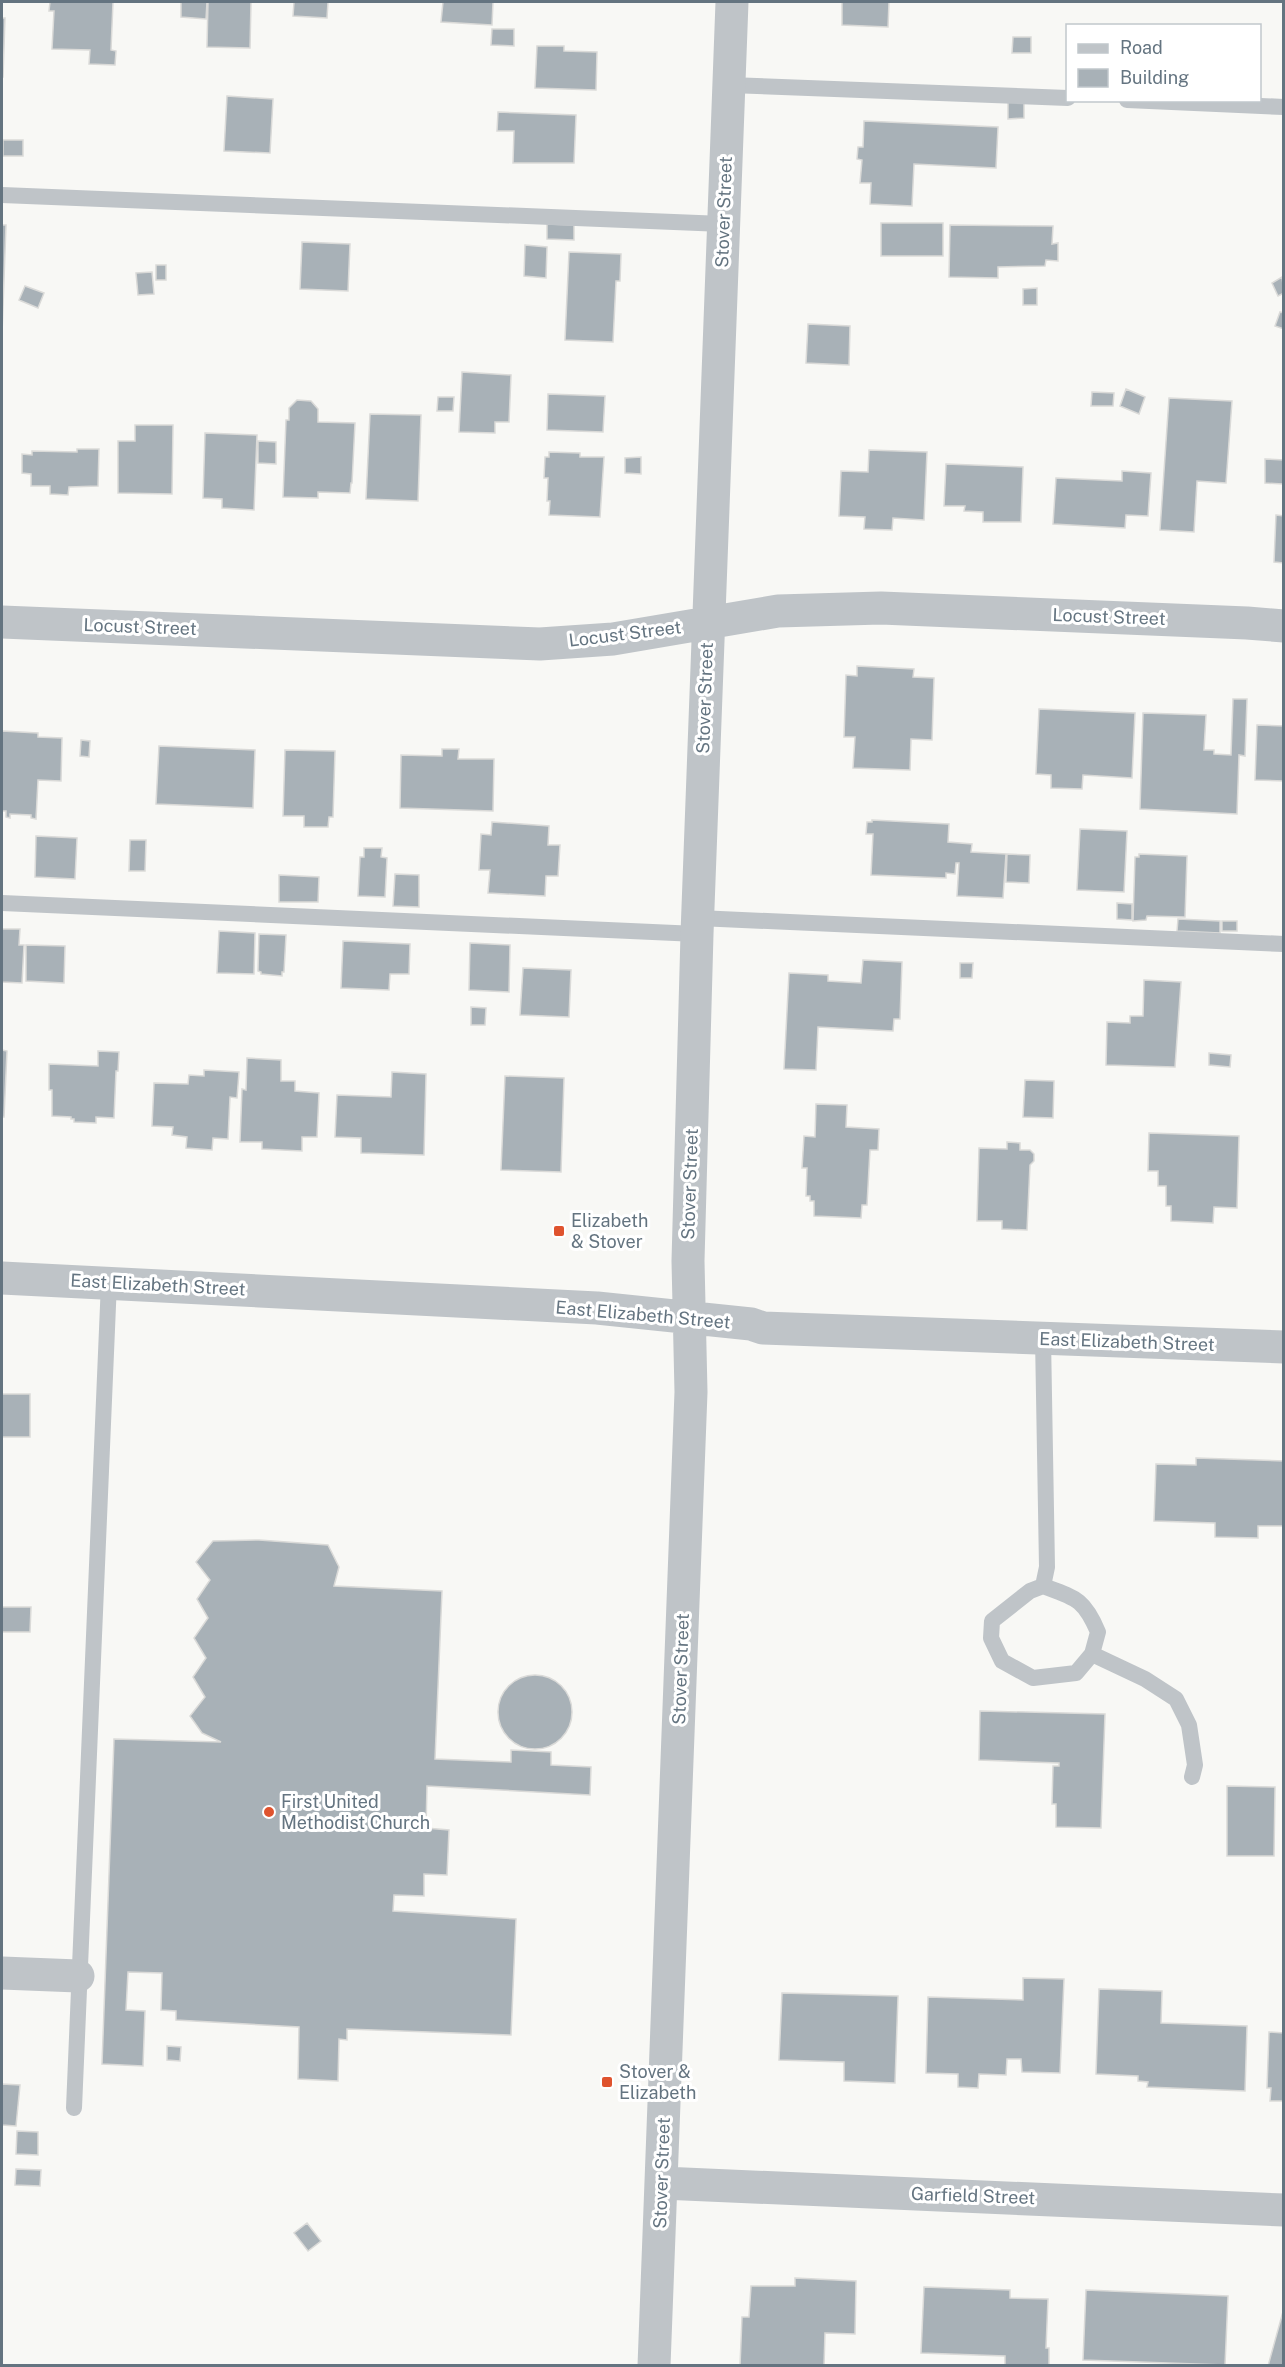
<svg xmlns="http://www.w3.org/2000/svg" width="1285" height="2367" viewBox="0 0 1285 2367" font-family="'Public Sans',sans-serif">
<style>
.building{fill:#a8b1b7;stroke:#dadad8;stroke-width:1.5}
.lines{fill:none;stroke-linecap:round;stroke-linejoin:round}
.lane{stroke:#bfc4c8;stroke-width:16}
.street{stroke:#bfc4c8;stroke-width:33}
.poi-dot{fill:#df532e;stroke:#fff;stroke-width:2}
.labels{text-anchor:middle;stroke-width:6;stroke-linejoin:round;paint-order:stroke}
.street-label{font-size:18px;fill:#647480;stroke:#fff}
.poi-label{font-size:18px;fill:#647480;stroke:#fff;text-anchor:start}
</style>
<rect width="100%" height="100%" fill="#f8f8f5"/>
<!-- building -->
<path class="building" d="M50,2H113L111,50L116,51L115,65L89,64L90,50L52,49L54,11H49Z
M181,2H207L206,19L181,17Z
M208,2H251L250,48L207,47Z
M294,2H328L327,18L293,16Z
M443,2H493L492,25L441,22Z
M842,2H889L888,27L842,25Z
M2,18H5L3,77H2Z
M492,29H514V46L491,45Z
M1013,37H1031V53H1012Z
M537,46H564V51L597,52L596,90L535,88Z
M227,96L273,99L270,153L224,151Z
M1024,99V118L1008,119V100Z
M498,112L576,115L574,163H513L514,131H497Z
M864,121L998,127L996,168L914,164L912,206L870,204L871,183H860L862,160L857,159L858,147H863Z
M3,140H23V156H3Z
M881,223H943V256H881Z
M547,224L574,225V240L547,239Z
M2,225H6L2,334Z
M950,225L1053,226L1052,244L1058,243V261L1046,260L1045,266L998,267V278L949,277Z
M302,242L350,244L348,291L300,289Z
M525,245L547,247L546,278L524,276Z
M569,252L621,254L620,281H616L613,342L565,340Z
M156,265H166V280H156Z
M152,272L154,294L138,295L136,273Z
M1282,277L1284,293L1278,296L1272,283Z
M25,286L44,293L38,308L19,300Z
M1037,288V305H1023V289Z
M1280,312L1284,313V329L1275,326Z
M808,324L850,326L849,365L806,363Z
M462,372L511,375L509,422H495V433L459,432Z
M1126,389L1145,397L1139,414L1120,406Z
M1092,392L1114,393L1113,406H1091Z
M548,394L605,396L603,432L547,430Z
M438,397H454L453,411H437Z
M1169,398L1232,401L1226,483L1197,481L1194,532L1160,530Z
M297,400L311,401L318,409V422L355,423L352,483H351L350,493L318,492V498L283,497L286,420H289V408Z
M370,414L421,415L418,501L366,499Z
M135,425H173L172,494L118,493V441H135Z
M205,433L257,435L254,510L222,508V499L203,498Z
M258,441L276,442V464L258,463Z
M77,449H99L98,486L69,487L68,495L50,494V486H31V474L22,473V454L32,455V451L77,452Z
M869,450L927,452L924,520L893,518L892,530L864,529L865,517L839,516L841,471L868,472Z
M549,452L580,453V457H604L600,517L549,515L550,501H547L548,478H544L545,457H549Z
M641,457V474L625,473V458Z
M1265,459L1284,460L1283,484L1265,483Z
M946,464L1023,467L1021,522H983V512L964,511L965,506H944Z
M1122,471L1151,473L1148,516L1126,515L1125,528L1053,524L1056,478L1122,481Z
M1276,515L1284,516V563L1274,562Z
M857,666L914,669L913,677L934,678L932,740L911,739L910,770L853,768L855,737H844L846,675L857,676Z
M1233,699H1247L1245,756L1239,755L1237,814L1140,809L1143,713L1206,715L1204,750H1214V754L1231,755Z
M1039,709L1135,713L1132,778L1083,775L1082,789L1051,788V775L1036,774Z
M1257,725L1284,726V781L1255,780Z
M2,731L38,733V737L62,738L61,781L38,780L36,819L31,818V815L10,814V818L6,817V811H2Z
M81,740L90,741L89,757L80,756Z
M159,746L255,750L253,808L156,804Z
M442,749H459L458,759H494L493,811L400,808L401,755L442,756Z
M285,750L335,751L333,817H329L328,827H304V816H283Z
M872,820L949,824L948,842L972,844L971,852L1006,854L1003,898L957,896L959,863H956L955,874L946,873V878L871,875L873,834H866L867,822H872Z
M492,822L549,826L548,845H560L558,876H546L545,896L488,893L490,870H479L481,834L491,835Z
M1080,829L1127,831L1124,892L1077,890Z
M36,836L77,838L75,879L35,877Z
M130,840H146L145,871H129Z
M364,848H382L381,857L387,858L385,897L358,896L360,857H364Z
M1007,854L1030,855L1029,883L1006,882Z
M1139,854L1187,856L1185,917L1147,916L1146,920L1133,921L1135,857H1139Z
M395,874L419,875V907L393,906Z
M279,875L319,877L318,902H279Z
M1117,903L1132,904V920L1117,919Z
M1178,919L1220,921V933L1177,931Z
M1222,921H1237V931H1222Z
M2,929H20L19,945H24L22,983L2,982Z
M219,931L255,933L254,974L217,973Z
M259,934L286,935L284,972H282V976L261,974V972L258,971Z
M343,941L410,944L409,974H390L389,990L341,988Z
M470,943L510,945L509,992L469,990Z
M26,945L65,946L64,983L26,981Z
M863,960L902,962L900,1019H894L893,1031L818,1027L816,1070L784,1069L789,973L828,975V981L861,983Z
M960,963H973L972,978H960Z
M523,968L571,970L569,1017L520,1015Z
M1144,980L1181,982L1175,1067L1106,1065L1107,1022L1130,1023V1016H1143Z
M471,1007L486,1008L485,1025H471Z
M2,1050L7,1051L4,1117H2Z
M98,1051L119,1052L118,1071H116L114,1118L96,1117V1123L74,1122V1119H71V1117L52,1116V1090H49V1064L98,1066Z
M1209,1053L1231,1055L1230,1067L1209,1065Z
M247,1058L281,1060V1081H295V1091L319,1093L317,1137H302V1151L262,1149V1142H240L242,1089L246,1090Z
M204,1070L239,1072L237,1098L230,1097L228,1139L213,1138L212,1150L186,1148L187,1137L172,1135L173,1127L152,1126L154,1083L188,1084L189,1075L204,1076Z
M392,1072L426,1074L424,1155L361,1153V1138L335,1137L337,1095L391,1097Z
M505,1076L564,1078L561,1172L501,1170Z
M1025,1080L1054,1081L1053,1118L1023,1117Z
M816,1104L847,1105L846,1127L879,1129L878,1150H870L867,1205H862L861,1218L814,1216V1201H810V1196H806L807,1168H802L804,1136L815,1137Z
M1149,1133L1239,1136L1237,1208L1214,1207L1213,1223L1171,1221V1206H1166V1186H1158V1171H1148Z
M1007,1142L1020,1143V1150H1030L1034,1154V1161L1030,1165L1027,1230L1002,1229V1221H977L979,1148L1007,1149Z
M2,1394H30V1437H2Z
M1196,1458L1284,1461V1526H1258V1538L1215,1537V1523L1154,1521L1156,1464L1196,1465Z
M259,1540L328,1545L339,1567L334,1586L442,1591L435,1759L511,1762V1750L551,1752V1765L591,1767L590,1795L427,1786L426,1828L449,1830L447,1875L424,1874V1896L394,1895L393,1911L516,1919L511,2035L347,2029V2040L339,2039L338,2081L298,2079L299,2027L176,2020V2011L161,2010L162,1973L128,1972L126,2010L145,2011L143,2066L102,2064L114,1739L221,1742L202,1733L190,1716L205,1697L193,1677L206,1658L194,1638L208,1618L197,1599L210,1580L196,1562L213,1541Z
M2,1607H31L30,1632H2Z
M498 1712a37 37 0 1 1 74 0a37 37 0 1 1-74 0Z
M980,1711L1105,1714L1101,1828L1056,1827V1804H1052L1053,1766H1059V1763L979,1760Z
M1227,1786L1275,1787L1274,1856H1227Z
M1023,1978L1064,1979L1060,2073L1022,2072L1021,2059H1007L1006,2075L979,2074L978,2088L958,2087V2074L926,2073L928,1997L1023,2000Z
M1099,1989L1162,1991L1161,2023L1247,2026L1245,2091L1147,2087L1148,2082L1138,2081V2076L1096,2074Z
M782,1993L898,1996L895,2083L844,2081V2062L779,2060Z
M1269,2032L1284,2033V2101H1270L1271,2088H1267Z
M167,2046L181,2047L180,2061L167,2060Z
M2,2084L20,2085L16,2126L2,2125Z
M17,2131L38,2132V2155L16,2154Z
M16,2169L41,2170L40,2186L15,2185Z
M307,2223L321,2241L308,2251L294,2233Z
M795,2278L856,2281L855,2334L825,2333L824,2366H740L742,2317H749L751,2286H795Z
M924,2287L1010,2290V2298L1048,2299L1046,2348H1049V2366H1005V2356L921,2353Z
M1086,2290L1228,2296L1225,2365L1083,2360Z
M1284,2308V2366H1268Z"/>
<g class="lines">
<!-- lane -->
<path class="lane" d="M729,85L1068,98
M1127,100L1284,107
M2,195L723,224
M2,903L697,934
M698,918L1284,944
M1043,1338L1047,1567L1043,1586L1030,1591L992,1621L991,1638L1002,1661L1033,1678L1076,1673L1092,1654L1098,1632C1084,1599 1076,1598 1043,1586
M1092,1654L1145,1679L1176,1699L1189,1725L1195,1765L1192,1777
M74,2108L109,1282"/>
<!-- street -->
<path class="street" d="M2,622L540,644L613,639L778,611L881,608L1247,623L1284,626
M2,1278L597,1308L751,1324L763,1328L1284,1347
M2,1973L78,1976
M662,2183L1284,2210
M654,2366L691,1392L688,1261L697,934L732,2"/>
</g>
<!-- markers -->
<g class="poi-dot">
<rect x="553" y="1225" width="12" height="12" rx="3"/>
<circle cx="269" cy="1812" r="6"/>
<rect x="601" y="2076" width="12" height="12" rx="3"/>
</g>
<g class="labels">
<!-- street labels -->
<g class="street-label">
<text transform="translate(724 212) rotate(-88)" y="6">Stover Street</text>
<text transform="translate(1109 617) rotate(2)" y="6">Locust Street</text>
<text transform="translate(140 627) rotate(2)" y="6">Locust Street</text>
<text transform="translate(625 634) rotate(-7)" y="6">Locust Street</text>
<text transform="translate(705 698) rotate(-88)" y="6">Stover Street</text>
<text transform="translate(690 1184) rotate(-88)" y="6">Stover Street</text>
<text transform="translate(158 1285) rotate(3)" y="6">East Elizabeth Street</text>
<text transform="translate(643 1315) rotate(5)" y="6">East Elizabeth Street</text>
<text transform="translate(1127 1342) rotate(2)" y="6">East Elizabeth Street</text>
<text transform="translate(681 1669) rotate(-88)" y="6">Stover Street</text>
<text transform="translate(662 2173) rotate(-88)" y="6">Stover Street</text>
<text transform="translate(973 2196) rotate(2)" y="6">Garfield Street</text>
</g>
<!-- poi labels -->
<g class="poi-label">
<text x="571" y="1227">Elizabeth<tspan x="571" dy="21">&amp; Stover</tspan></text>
<text x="281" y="1808">First United<tspan x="281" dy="21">Methodist Church</tspan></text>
<text x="619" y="2078">Stover &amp;<tspan x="619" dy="21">Elizabeth</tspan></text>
</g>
</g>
<!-- border -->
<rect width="1285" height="2367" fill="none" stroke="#647480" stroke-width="6"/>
<!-- legend -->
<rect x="1066" y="24" width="195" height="78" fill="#ffffff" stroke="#c1c7cc" stroke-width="1.5"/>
<rect x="1078" y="44" width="30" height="9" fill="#bfc4c8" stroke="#c1c7cc" stroke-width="1.5"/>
<text x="1120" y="54" font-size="18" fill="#647480">Road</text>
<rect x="1078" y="69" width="30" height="18" fill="#a8b1b7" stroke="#c1c7cc" stroke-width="1.5"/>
<text x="1120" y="84" font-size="18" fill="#647480">Building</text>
</svg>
